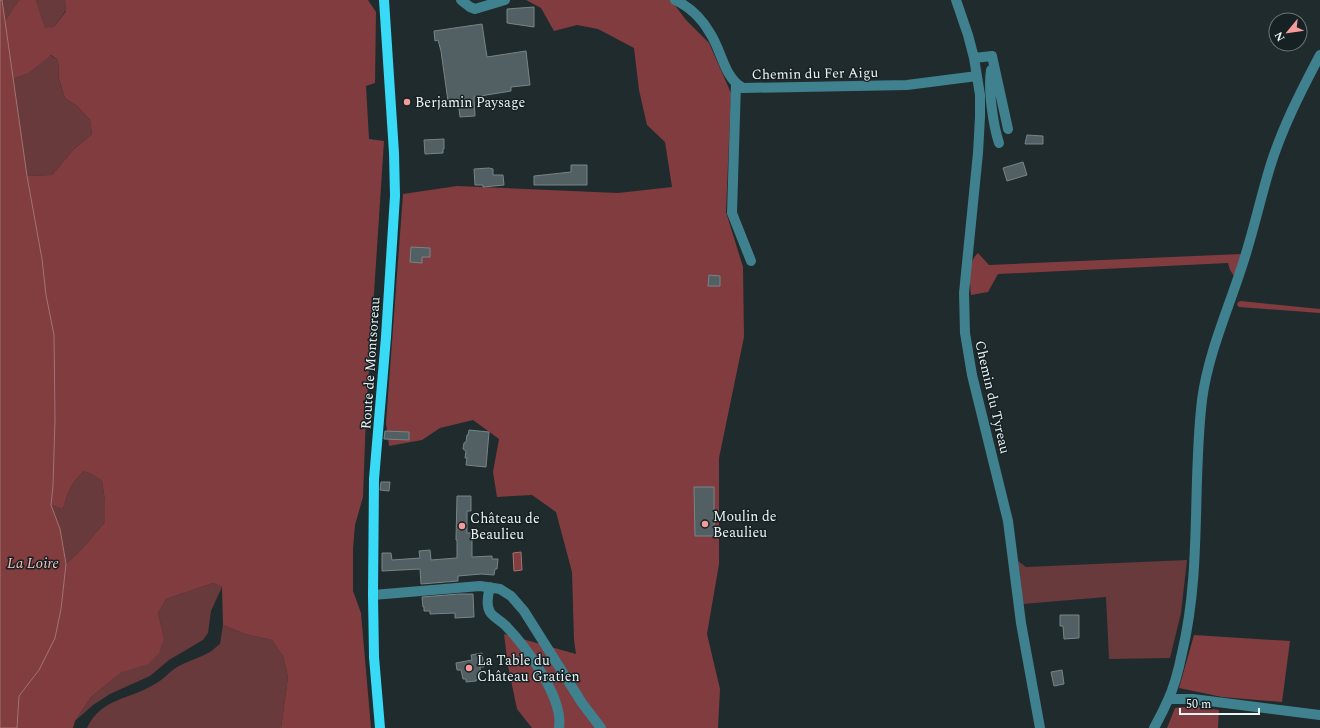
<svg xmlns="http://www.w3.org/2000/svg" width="1320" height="728" viewBox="0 0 1320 728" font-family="Spectral,serif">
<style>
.green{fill:#683a3b}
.forest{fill:#813c3f}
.water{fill:#823d3f;stroke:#a27476}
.building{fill:#536063;stroke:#778588}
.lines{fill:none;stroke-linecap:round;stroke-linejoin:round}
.minor{stroke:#3f818e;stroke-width:10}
.major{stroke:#38daf6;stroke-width:10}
.poi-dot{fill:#f59b9b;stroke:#162124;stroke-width:1.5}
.labels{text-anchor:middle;stroke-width:3;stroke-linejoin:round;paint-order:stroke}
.street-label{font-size:14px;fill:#ecf3f5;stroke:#162124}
.poi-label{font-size:14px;fill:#ecf3f5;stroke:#162124;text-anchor:start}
.water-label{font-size:15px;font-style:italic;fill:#febdbc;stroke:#162124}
</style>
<rect width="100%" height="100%" fill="#202b2d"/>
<!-- green -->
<path class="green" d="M2,0H19L5,21L2,1Z
M36,0H65L66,10L54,27L45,29Z
M50,55L58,60L59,79L65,98L77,106L90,120L92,134L73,150L52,175L27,176L13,79L29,73Z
M84,471L93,475L102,481L105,501V522L80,551L66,564L60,529L51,505L63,509C68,492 71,483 84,471Z
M1187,560L1181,613L1170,658L1109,659L1106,597L1023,604L1018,561L1026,567Z
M213,583L222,587L211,611L208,633L203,640L169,660L150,676L110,694L93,705L75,721L91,697L164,638L158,613L166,599Z
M223,625L245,634L272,640L283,656L288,677L281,728H87C101,698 129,700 155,684C163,680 169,672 177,667C187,661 200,658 210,652C213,650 217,646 220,644Z"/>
<!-- forest -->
<path class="forest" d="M19,0H36L45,28L54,27L66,11L65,0H368L376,12L375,83L366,86L369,139L384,141L366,415L363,497L355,525L353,549V591L361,613L371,728H281L288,677L283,656L272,640L245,634L223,625L222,587L213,583L166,599L158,613L164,638L159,653L148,664L122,672L91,697L75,721L73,728H17L19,696L39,670L61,609L66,564L80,551L105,522V501L102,481L93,475L84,471C71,483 68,492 63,509L51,505L53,486L55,383L42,259L27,176L52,175L73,150L92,134L90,120L77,106L65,98L59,79L58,60L51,55L29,73L13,79L5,21Z
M526,0H671L686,20L709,43L731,93L726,212L743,267L744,337L719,458V564L707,634L720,689L718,728H532L517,709L508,666L504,634L576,654L574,640L572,572L556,512L532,495L497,497L493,472L499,439L473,420L440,428L422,440L389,446L386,423L403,194L457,186L618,193L672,187L665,142L647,125L639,90L634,48L598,29L577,25L554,31L541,8Z
M978,253L989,265L1241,254L1234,276L1230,270L1228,263L998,274L988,292L971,295C970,282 967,262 978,253Z
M1241,301L1320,309V313L1239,307L1237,305L1238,302Z
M1194,635L1290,641L1282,702L1222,697L1179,688Z
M1193,706L1219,710L1218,728H1167L1175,708Z"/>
<!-- water -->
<path class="water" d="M0,0H2L27,176L42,259L46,295L54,335L55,419L53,486L51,505L60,529L66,564L61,609L55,638L39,670L19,696L17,728H0Z
M521,552L522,570L514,571L513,553Z"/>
<!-- building -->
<path class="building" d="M534,7V27L507,23V9Z
M482,24L487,57L526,51L530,85L511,87V91L474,97L475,116L460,117L458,99L448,101L441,51L438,40L435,41L434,31Z
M1027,135L1043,136V144H1025Z
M444,139V149H443V153L425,154L424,140Z
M1023,162L1027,175L1007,181L1003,168Z
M571,165H587V185H534V176L571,172Z
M489,168L493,169V175H503L504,185L483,187V185H475L474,169Z
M411,247L430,248V257H422V263L410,262Z
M709,275L720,276V286H708Z
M469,430L489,432L486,467L466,465L467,458H465L466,451L463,449L464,443L466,442L467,435H468Z
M385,431L409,432V440L384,439Z
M381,482H390L389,491L380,490Z
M694,487H714V536H695Z
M457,496H471V511H467V533H472V557L492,556V559H498L497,569H495L494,575L481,574L458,576V581L421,584L420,569L382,571V553H391L392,560L420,558L419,551L430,550L431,560L457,558V540H456Z
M459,594H473L474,617L455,618V613L430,614V611H424V607H423L422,597Z
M1060,615H1079V638L1064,639L1063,626H1060Z
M482,653L484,667H480L481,675L476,681L466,682V679H463L461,670H457L456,663L472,660L471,655Z
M1062,670L1064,684L1054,686L1051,672Z"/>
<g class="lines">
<!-- minor -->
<path class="minor" d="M461,0L470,7L475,9L505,0
M675,0C690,7 702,19 710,33C722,51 724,78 743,88L907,85L977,76
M956,0L968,35L974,58L980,95V117L978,153L964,293L965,333L972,375L1008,521L1021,623L1040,728
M974,58L992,56L1008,129
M991,70C988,89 993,125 999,143
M736,84L732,213L751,261
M490,587C488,594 486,605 490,612C493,617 501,621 506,626C526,647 564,698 559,728
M373,595L480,586L500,589L511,596L524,611L582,703L601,728
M1169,699H1193L1320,715
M1154,728C1159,719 1164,709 1168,700C1175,685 1179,668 1182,653C1202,570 1192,484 1202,400C1208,354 1228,310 1242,266C1253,233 1260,200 1270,167C1282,128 1301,91 1320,55"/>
<!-- major -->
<path class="major" d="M380,728L374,657L373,595L374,479L386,337L395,196L394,153L384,0"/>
</g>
<!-- markers -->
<g class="poi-dot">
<circle cx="407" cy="102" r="4"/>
<circle cx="705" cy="524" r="4"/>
<circle cx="462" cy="526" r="4"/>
<circle cx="469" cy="668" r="4"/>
</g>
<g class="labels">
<!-- street labels -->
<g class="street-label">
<text transform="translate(815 73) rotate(-1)" y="5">Chemin du Fer Aigu</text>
<text transform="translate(370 363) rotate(-86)" y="5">Route de Montsoreau</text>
<text transform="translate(993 397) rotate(77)" y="5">Chemin du Tyreau</text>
</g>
<!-- poi labels -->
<g class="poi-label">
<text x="415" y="107">Berjamin Paysage</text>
<text x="713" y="521">Moulin de<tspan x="713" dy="16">Beaulieu</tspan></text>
<text x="470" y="523">Château de<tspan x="470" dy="16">Beaulieu</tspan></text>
<text x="477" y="665">La Table du<tspan x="477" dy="16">Château Gratien</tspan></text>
</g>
<!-- water labels -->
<g class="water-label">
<text x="33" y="568">La Loire</text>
</g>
</g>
<!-- north arrow -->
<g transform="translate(1288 32) rotate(241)"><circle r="19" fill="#162124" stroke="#6c7578"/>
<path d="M0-3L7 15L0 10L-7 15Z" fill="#f59b9b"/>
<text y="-6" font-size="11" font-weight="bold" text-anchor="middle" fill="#ecf3f5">N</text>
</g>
<!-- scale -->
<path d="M1180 708v6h79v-6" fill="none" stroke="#ecf3f5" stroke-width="2"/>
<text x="1186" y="708" font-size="12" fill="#ecf3f5" stroke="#162124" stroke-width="3" paint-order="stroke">50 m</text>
</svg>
